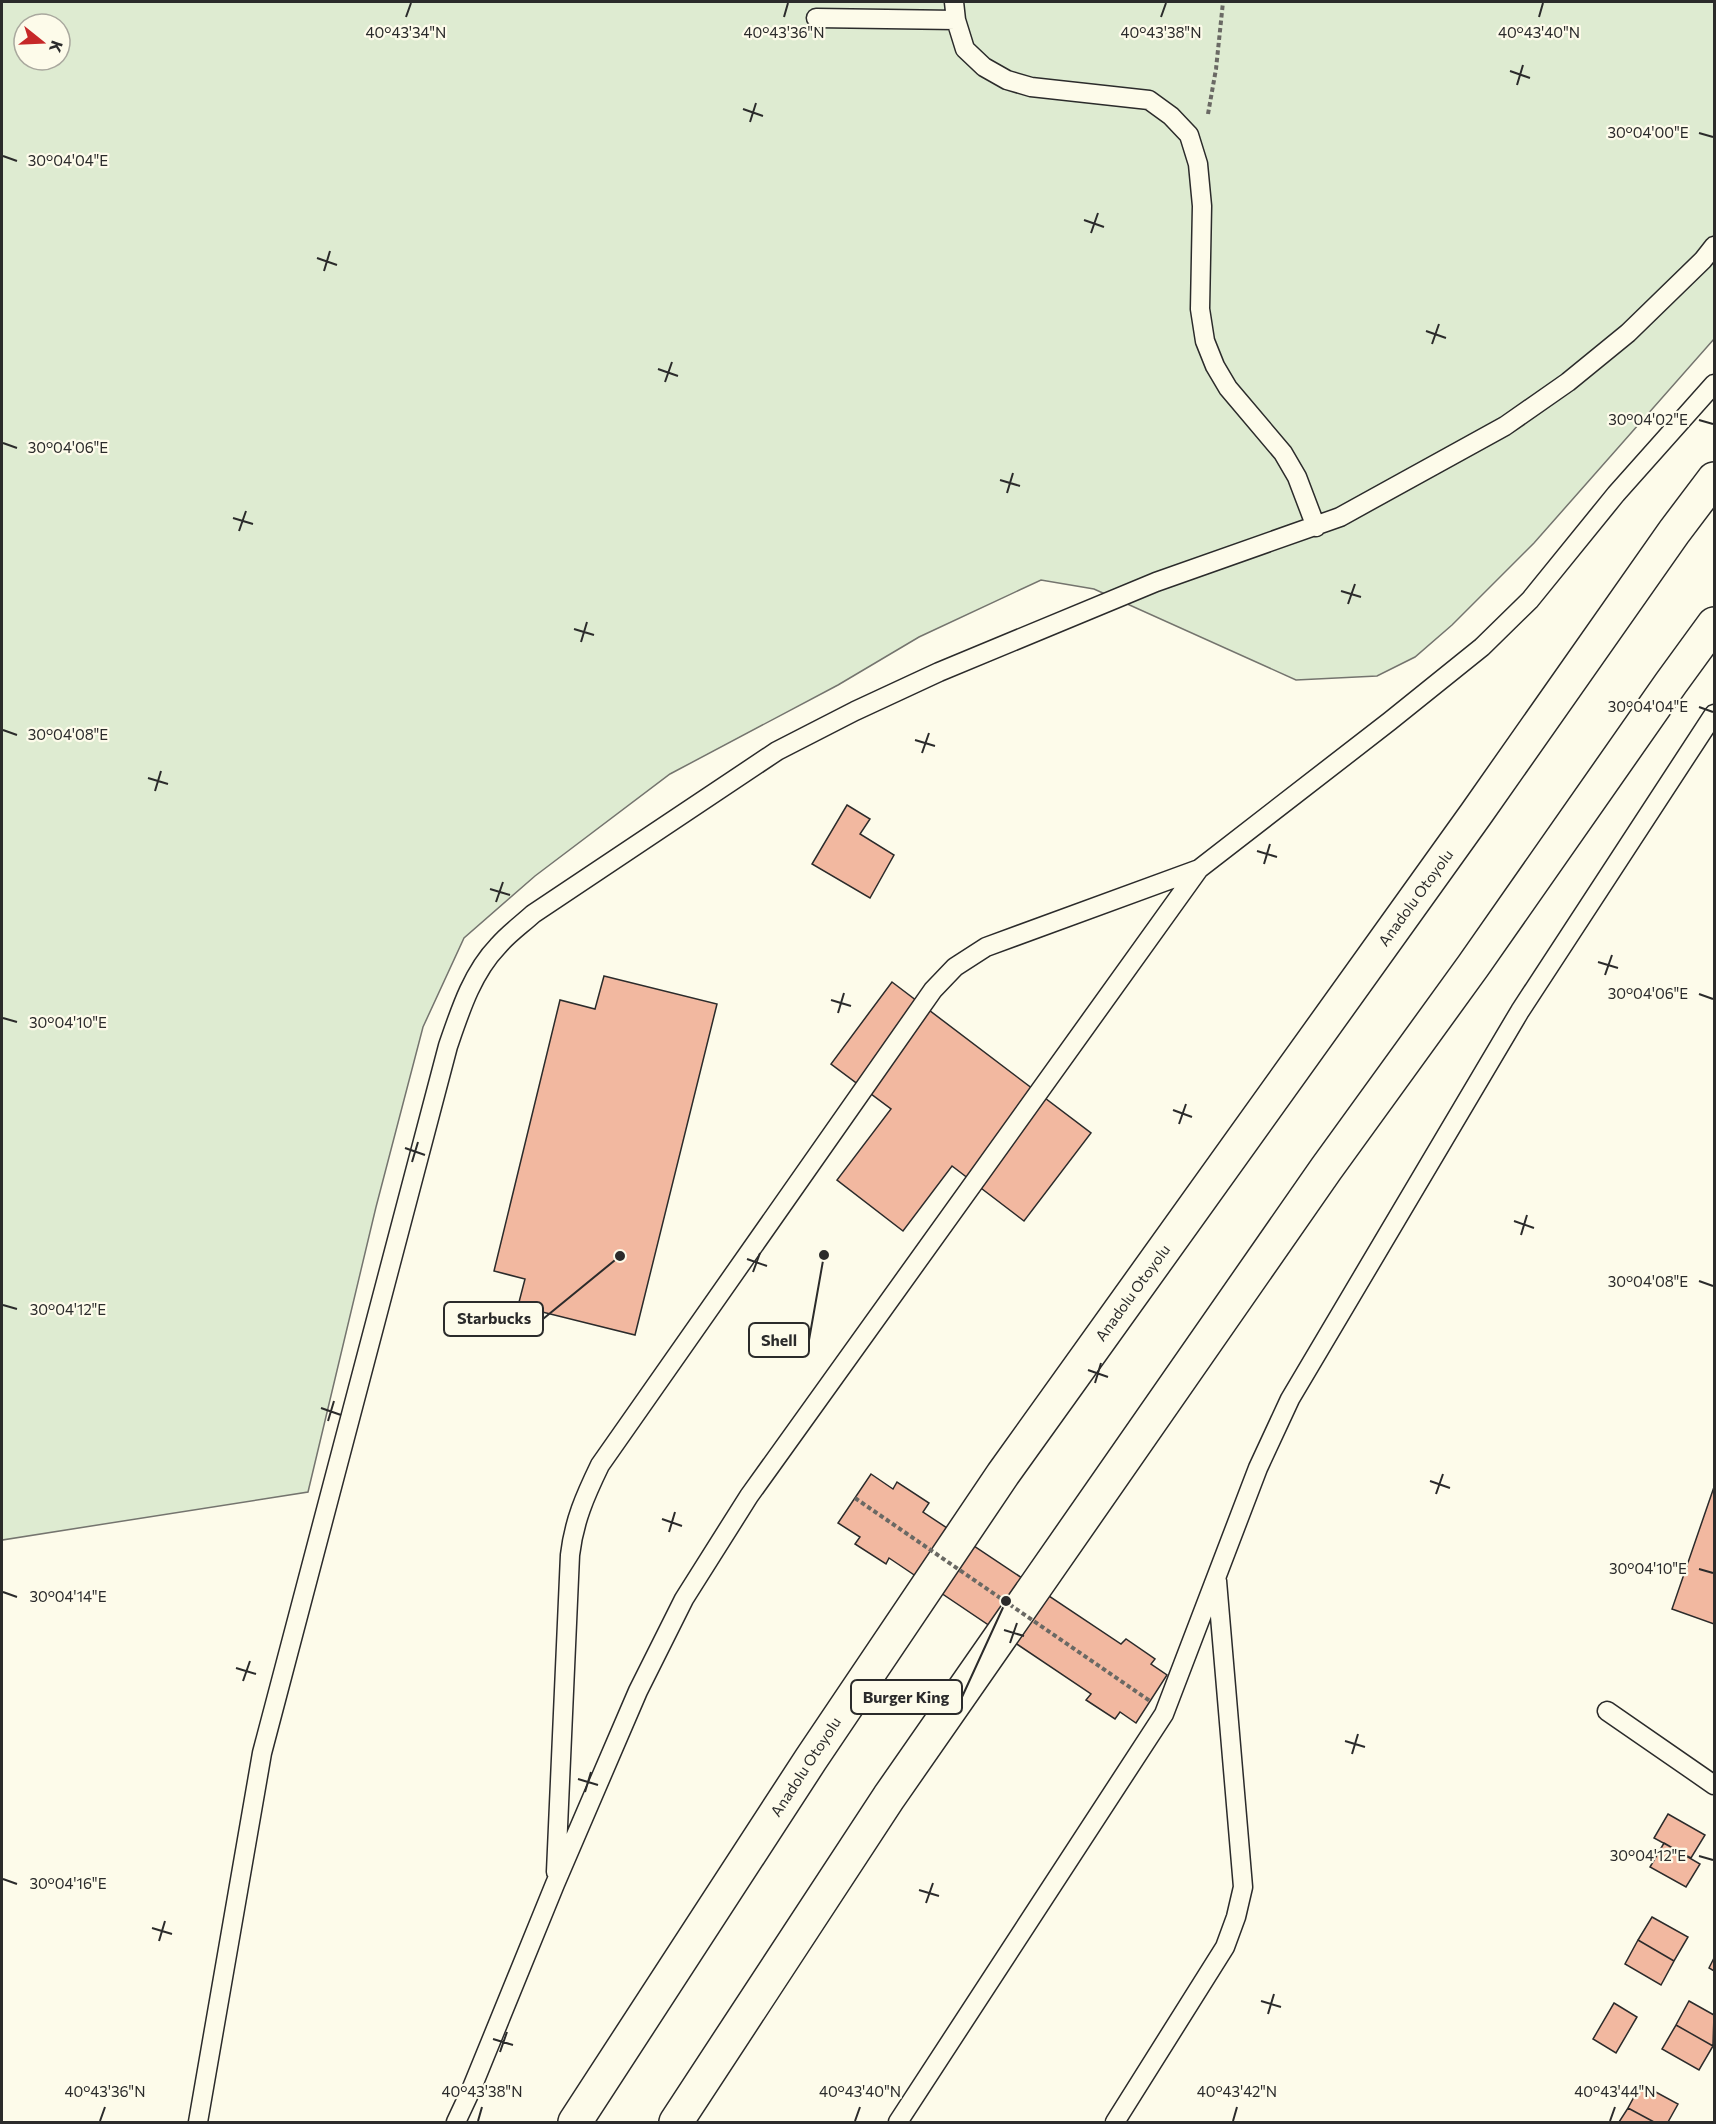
<svg xmlns="http://www.w3.org/2000/svg" width="1716" height="2124" viewBox="0 0 1716 2124" font-family="Commissioner,sans-serif">
<style>
.green{fill:#deebd1;stroke:#74746e;stroke-width:1.5;fill-rule:evenodd}
.building{fill:#f2b8a0;stroke:#2b2b2b;stroke-width:1.5}
.lines{fill:none;stroke-linecap:round;stroke-linejoin:round}
.lane-casing{stroke:#2b2b2b;stroke-width:21}
.highway-casing{stroke:#2b2b2b;stroke-width:36}
.path{stroke:#6a6964;stroke-width:4;stroke-dasharray:4.5 3;stroke-linecap:butt}
.lane{stroke:#fdfbea;stroke-width:18}
.highway{stroke:#fdfbea;stroke-width:33}
.path-bridge{stroke:#6a6964;stroke-width:4;stroke-dasharray:4.5 3;stroke-linecap:butt}
.ticks{fill:none;stroke:#2b2b2b;stroke-width:2}
.labels{text-anchor:middle;stroke-width:4.5;stroke-linejoin:round;paint-order:stroke}
.street-label{font-size:15px;fill:#2b2b2b;stroke:#fdfbea}
.ticks-label{font-size:15px;text-anchor:middle;fill:#2b2b2b;stroke:#fdfbea;stroke-width:4.5;stroke-linejoin:round;paint-order:stroke}
.leader{fill:none;stroke:#2b2b2b;stroke-width:2}
.callout-dot{fill:#2b2b2b;stroke:#fdfbea;stroke-width:2}
.callout{fill:#fdfbea;stroke:#2b2b2b;stroke-width:2}
.callout-label{font-size:16px;text-anchor:middle;font-weight:bold;fill:#2b2b2b}
</style>
<rect width="100%" height="100%" fill="#fdfbea"/>
<!-- green -->
<path class="green" d="M2,2H1714V339L1534,543L1452,625L1415,657L1377,676L1296,680L1094,589L1041,580L919,637L838,685L670,774L535,876L464,938L423,1027L376,1207L308,1492L2,1540ZM24,24H60V60H24Z"/>
<!-- building -->
<path class="building" d="M847,805L870,819L860,834L894,855L870,898L812,864Z
M604,976L717,1004L635,1335L518,1306L525,1279L494,1271L560,1000L595,1009Z
M892,982L1091,1133L1024,1221L952,1166L903,1231L837,1180L891,1109L831,1064Z
M871,1474L893,1489L897,1482L929,1503L923,1512L1121,1644L1126,1639L1155,1659L1151,1664L1167,1675L1136,1723L1120,1712L1115,1719L1086,1700L1091,1694L889,1558L886,1564L855,1544L860,1537L838,1523Z
M1714,1487V1624L1672,1609Z
M1668,1814L1705,1835L1691,1858L1654,1838Z
M1664,1843L1700,1864L1686,1887L1650,1867Z
M1652,1917L1688,1937L1674,1961L1638,1940Z
M1638,1940L1674,1961L1661,1985L1625,1964Z
M1714,1958V1971L1709,1968Z
M1689,2001L1714,2015L1713,2046L1676,2025Z
M1614,2003L1637,2017L1616,2053L1593,2039Z
M1676,2025L1713,2046L1699,2070L1662,2049Z
M1641,2084L1678,2104L1668,2122H1654L1628,2108Z
M1628,2108L1654,2122H1619Z"/>
<g class="lines">
<!-- lane casing -->
<g class="lane-casing">
<path id="lane" d="M954,2L956,20L965,49L984,67L1007,80L1031,87L1149,100L1171,116L1189,135L1198,164L1202,206L1200,309L1205,341L1215,366L1228,388L1283,453L1297,477L1316,527
M816,18L956,20
M1607,1711L1714,1785
M556,1872L570,1555C574,1521 585,1496 600,1465L933,990L955,967L986,947L1199,869
M198,2122L262,1753L448,1046C460,1011 472,973 498,946C508,934 521,925 533,914L777,751L855,711L939,672L1156,582L1340,517L1505,426L1568,382L1628,333L1703,260L1714,246
M456,2122L471,2090L555,1884L638,1691L684,1599L749,1496L1199,869L1390,721L1482,647L1530,600L1616,494L1714,384
M898,2122L1164,1714L1258,1468L1290,1399L1520,1011L1714,714
M1115,2122L1225,1947L1236,1917L1243,1887L1217,1581"/>
</g>
<!-- highway casing -->
<g class="highway-casing">
<path id="highway" d="M575,2122L811,1759L1003,1474L1476,814L1674,532L1714,479
M676,2122L889,1797L1326,1169L1473,966L1671,683L1714,624"/>
</g>
<!-- path -->
<path class="path" d="M1208,114L1216,69L1223,2"/>
<!-- lane -->
<use href="#lane" class="lane"/>
<!-- highway -->
<use href="#highway" class="highway"/>
<!-- path-bridge -->
<path class="path-bridge" d="M855,1498L1150,1701"/>
</g>
<!-- ticks -->
<path class="ticks" d="M406,17L411,3M784,17L788,3M1161,17L1166,3M1539,17L1543,3M1510,71L1530,78M1517,85L1523,65M743,109L763,116M750,122L756,103M1699,133L1713,137M3,156L17,161M1084,220L1104,227M1091,233L1098,213M317,258L337,265M324,271L330,251M1426,331L1446,338M1432,344L1439,324M658,369L678,376M665,382L672,362M1699,420L1713,424M3,443L17,448M1000,480L1020,486M1007,493L1013,473M233,518L253,524M239,531L246,511M1341,591L1361,597M1348,604L1355,584M574,629L594,635M581,642L587,622M1699,707L1713,712M3,730L17,735M915,740L935,746M922,753L929,733M148,778L168,784M155,791L161,771M1257,851L1277,857M1264,864L1270,844M490,889L510,895M496,902L503,882M1598,962L1618,968M1605,975L1612,955M1699,994L1713,999M831,1000L851,1006M838,1013L844,993M3,1018L17,1022M1173,1110L1192,1117M1179,1124L1186,1104M405,1148L425,1155M412,1162L418,1142M1514,1221L1534,1228M1521,1235L1527,1215M747,1259L767,1266M753,1272L760,1253M1699,1281L1713,1286M3,1305L17,1309M1088,1370L1108,1377M1095,1383L1101,1363M321,1408L341,1415M328,1421L334,1401M1430,1481L1450,1488M1436,1494L1443,1474M662,1519L682,1526M669,1532L675,1512M1699,1569L1713,1573M3,1592L17,1597M1004,1630L1024,1636M1010,1643L1017,1623M236,1668L256,1674M243,1681L250,1661M1345,1741L1365,1747M1352,1754L1358,1734M578,1779L598,1785M585,1792L591,1772M1699,1856L1713,1860M3,1879L17,1884M919,1890L939,1896M926,1903L933,1883M152,1928L172,1934M159,1941L165,1921M1261,2001L1281,2007M1268,2014L1274,1994M493,2039L513,2045M500,2052L507,2032M100,2121L105,2107M478,2121L482,2107M855,2121L860,2107M1233,2121L1237,2107M1610,2121L1615,2107"/>
<g class="labels">
<!-- street labels -->
<g class="street-label">
<text transform="translate(1416 898) rotate(-54)" y="5">Anadolu Otoyolu</text>
<text transform="translate(1133 1293) rotate(-54)" y="5">Anadolu Otoyolu</text>
<text transform="translate(806 1767) rotate(-57)" y="5">Anadolu Otoyolu</text>
</g>
</g>
<g class="ticks-label">
<text x="406" y="38">40°43'34"N</text>
<text x="784" y="38">40°43'36"N</text>
<text x="1161" y="38">40°43'38"N</text>
<text x="1539" y="38">40°43'40"N</text>
<text x="1648" y="138">30°04'00"E</text>
<text x="68" y="166">30°04'04"E</text>
<text x="1648" y="425">30°04'02"E</text>
<text x="68" y="453">30°04'06"E</text>
<text x="1648" y="712">30°04'04"E</text>
<text x="68" y="740">30°04'08"E</text>
<text x="1648" y="999">30°04'06"E</text>
<text x="68" y="1028">30°04'10"E</text>
<text x="1648" y="1287">30°04'08"E</text>
<text x="68" y="1315">30°04'12"E</text>
<text x="1648" y="1574">30°04'10"E</text>
<text x="68" y="1602">30°04'14"E</text>
<text x="1648" y="1861">30°04'12"E</text>
<text x="68" y="1889">30°04'16"E</text>
<text x="105" y="2097">40°43'36"N</text>
<text x="482" y="2097">40°43'38"N</text>
<text x="860" y="2097">40°43'40"N</text>
<text x="1237" y="2097">40°43'42"N</text>
<text x="1615" y="2097">40°43'44"N</text>
</g>
<!-- callouts -->
<path class="leader" d="M620 1256L543 1319M824 1255L809 1340M1006 1601L962 1697"/>
<g class="callout-dot">
<circle cx="620" cy="1256" r="6"/>
<circle cx="824" cy="1255" r="6"/>
<circle cx="1006" cy="1601" r="6"/>
</g>
<g class="callout">
<rect x="444" y="1302" width="99" height="34" rx="6"/>
<rect x="749" y="1323" width="60" height="34" rx="6"/>
<rect x="851" y="1680" width="111" height="34" rx="6"/>
</g>
<g class="callout-label">
<text x="494" y="1324">Starbucks</text>
<text x="779" y="1346">Shell</text>
<text x="906" y="1703">Burger King</text>
</g>
<!-- border -->
<rect width="1716" height="2124" fill="none" stroke="#2b2b2b" stroke-width="6"/>
<!-- north arrow -->
<g transform="translate(42 42) rotate(108)"><circle r="28" fill="#fdfbea" stroke="#a9a89e" stroke-width="1.5"/>
<path d="M0-4.5L10 22L0 15L-10 22Z" fill="#c62828"/>
<text y="-9" font-size="16" font-weight="bold" text-anchor="middle" fill="#2b2b2b">K</text>
</g>
</svg>
